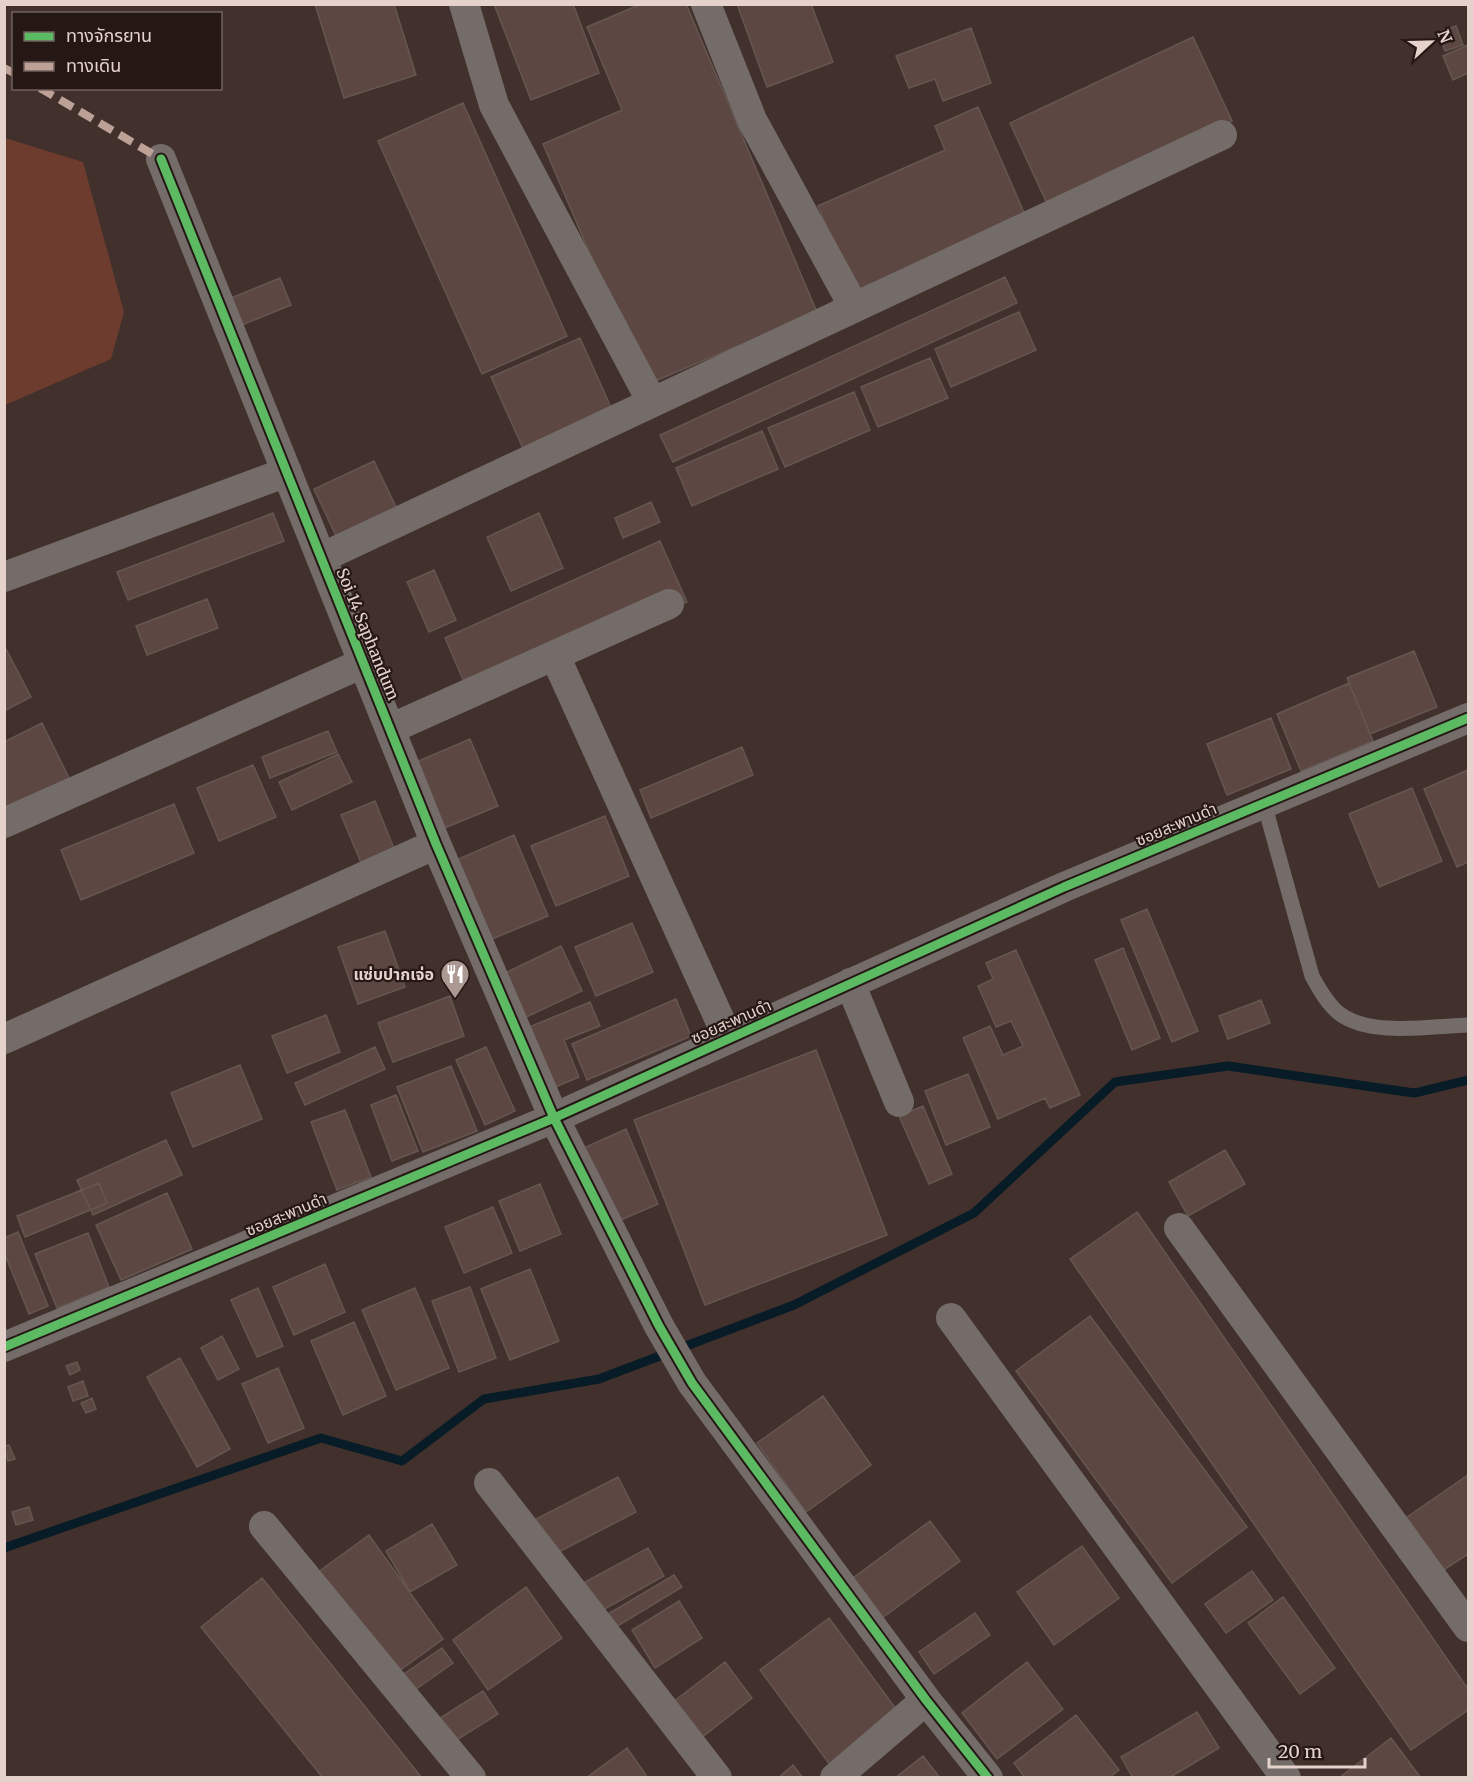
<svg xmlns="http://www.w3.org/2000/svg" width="1473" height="1782" viewBox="0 0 1473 1782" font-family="Merriweather,'Noto Sans Thai',serif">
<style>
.green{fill:#6e3c2f}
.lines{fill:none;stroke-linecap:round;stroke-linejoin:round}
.stream{stroke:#071c26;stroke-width:9}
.building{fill:#5c4742;stroke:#655652;stroke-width:1.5}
.service{stroke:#746c69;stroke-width:15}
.minor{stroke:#746c69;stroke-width:30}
.quiet{stroke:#bda197;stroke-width:8;stroke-dasharray:15 8;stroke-linecap:butt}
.cycleway-casing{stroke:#251714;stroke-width:13}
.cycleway{stroke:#5cba63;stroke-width:9}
.labels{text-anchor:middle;stroke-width:4.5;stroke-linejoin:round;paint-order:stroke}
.street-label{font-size:16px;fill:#e6d2cc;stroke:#251714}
.poi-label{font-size:16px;font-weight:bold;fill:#e6d2cc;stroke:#251714;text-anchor:end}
</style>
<rect width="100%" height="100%" fill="#41302b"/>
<!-- green -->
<path class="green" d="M5,138L83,162L124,312L111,359L5,405Z"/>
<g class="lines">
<!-- stream -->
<path class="stream" d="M4,1548L321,1438L402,1461L484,1399L599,1379L794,1305L974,1213L1115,1082L1228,1066L1414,1093L1468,1080"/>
</g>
<!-- building -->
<path class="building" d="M315,4H394L416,75L344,98Z
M494,4H573L599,73L531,100Z
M641,4H686L817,312L646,385L543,144L622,110L587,27Z
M737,4H811L833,62L767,87Z
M1456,26L1463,45L1445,51L1438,32Z
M971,28L991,83L943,101L935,79L909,88L896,56Z
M1193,37L1232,121L1049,208L1010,123Z
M1468,45V73L1453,80L1443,56Z
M463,103L567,336L482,374L378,141Z
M978,107L1026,217L854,291L818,206L945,150L935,126Z
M1005,277L1017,303L673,462L660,435Z
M280,278L291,305L237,327L226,300Z
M1019,312L1036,350L951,387L935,349Z
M580,338L614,414L525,453L491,377Z
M930,358L948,398L878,427L861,387Z
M854,392L870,430L785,467L768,428Z
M762,431L778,469L692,506L676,468Z
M374,461L397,509L336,536L314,489Z
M651,502L660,522L623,538L615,518Z
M273,513L284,541L128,600L117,572Z
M539,513L563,568L511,591L487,537Z
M660,541L687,602L471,698L445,638Z
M434,570L456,620L429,632L407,582Z
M207,599L218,628L147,655L136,626Z
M5,647L31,697L4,711V648Z
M1414,651L1437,707L1370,734L1347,678Z
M1349,683L1373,741L1301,771L1277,714Z
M1271,718L1291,769L1227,795L1207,744Z
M42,723L71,782L4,816V742Z
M328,731L337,752L270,778L262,757Z
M470,739L498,806L442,829L414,763Z
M742,747L753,775L651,818L640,790Z
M338,754L352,782L292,810L279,782Z
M253,765L276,817L219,841L197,788Z
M1468,770V862L1457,867L1424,789Z
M1412,788L1442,861L1379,887L1349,814Z
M375,801L395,851L362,865L341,815Z
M174,804L194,853L81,900L61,850Z
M605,816L629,876L556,906L531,846Z
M514,835L548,916L487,941L454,861Z
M1147,909L1198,1031L1172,1042L1121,920Z
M632,923L653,972L596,996L575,947Z
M385,931L405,987L358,1004L338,947Z
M561,946L582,991L522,1019L501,975Z
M1123,948L1160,1038L1132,1050L1095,960Z
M1016,950L1080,1095L1050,1108L1045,1098L998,1119L963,1038L990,1026L1003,1055L1023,1046L1011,1021L996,1027L978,986L993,979L986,963Z
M450,996L464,1036L393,1062L378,1023Z
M676,999L691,1036L587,1080L572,1044Z
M1261,1000L1270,1023L1228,1039L1219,1016Z
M590,1002L600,1026L564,1040L579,1077L546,1091L522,1030Z
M326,1015L340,1052L287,1073L272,1036Z
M375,1047L385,1069L305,1105L295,1083Z
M486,1047L515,1111L485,1125L456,1060Z
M816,1050L887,1235L705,1305L634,1120Z
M240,1065L262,1119L193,1147L171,1093Z
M451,1066L477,1131L423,1152L397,1087Z
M968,1074L990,1127L946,1145L925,1091Z
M396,1095L418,1151L392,1161L371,1105Z
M923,1106L952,1174L929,1184L899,1116Z
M345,1110L371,1177L337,1190L311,1122Z
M626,1129L658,1204L616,1222L584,1148Z
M166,1140L182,1175L93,1215L77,1180Z
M1225,1150L1245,1184L1188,1216L1169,1182Z
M99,1183L107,1203L25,1237L17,1216Z
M540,1184L561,1234L520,1251L499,1201Z
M167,1193L192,1249L121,1280L96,1225Z
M493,1207L512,1253L464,1273L445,1227Z
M1137,1212L1468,1689V1710L1411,1750L1070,1259Z
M18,1232L48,1306L29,1314L4,1252V1238Z
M88,1233L109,1287L57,1308L35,1254Z
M325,1264L345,1312L294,1335L273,1287Z
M530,1269L559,1341L510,1360L481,1289Z
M470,1287L496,1358L459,1372L432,1301Z
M258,1288L283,1346L257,1357L231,1300Z
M415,1288L449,1368L396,1390L362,1310Z
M1090,1316L1247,1527L1172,1583L1016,1371Z
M354,1322L386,1396L343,1415L311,1341Z
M222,1336L239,1369L218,1380L201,1348Z
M180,1358L230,1449L197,1467L147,1377Z
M77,1362L80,1370L70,1375L66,1366Z
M278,1368L304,1428L268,1443L242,1384Z
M83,1381L88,1396L73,1401L68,1387Z
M823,1396L871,1465L806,1512L757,1443Z
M92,1398L96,1409L86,1413L81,1403Z
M9,1445L15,1459L8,1461L4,1446Z
M1468,1475V1554L1436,1575L1400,1522Z
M618,1477L636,1512L553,1555L534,1520Z
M29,1507L33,1520L16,1525L12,1512Z
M930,1521L960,1561L878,1621L849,1581Z
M432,1524L457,1565L410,1592L386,1551Z
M369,1535L443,1639L391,1677L317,1573Z
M1082,1546L1119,1598L1054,1645L1017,1592Z
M648,1548L664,1576L601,1611L585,1582Z
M1252,1571L1273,1600L1226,1633L1205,1604Z
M674,1575L682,1587L611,1630L603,1617Z
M262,1578L422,1778H323L201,1627Z
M526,1587L562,1638L488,1690L453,1640Z
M1283,1597L1335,1668L1300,1694L1248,1623Z
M679,1601L702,1638L655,1668L632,1630Z
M975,1613L990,1635L934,1674L919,1652Z
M829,1618L902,1717L833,1769L760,1670Z
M442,1648L453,1663L409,1694L398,1678Z
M725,1662L752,1698L696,1742L668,1706Z
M1027,1662L1063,1709L997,1759L962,1713Z
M483,1691L498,1714L455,1741L440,1718Z
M1197,1712L1219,1748L1169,1778H1133L1121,1757Z
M1076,1715L1119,1770L1109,1778H1025L1014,1763Z
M1391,1738L1421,1778H1339Z
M627,1748L648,1778H586Z
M923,1756L940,1778H895Z
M793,1765L803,1778H778Z"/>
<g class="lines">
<!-- service -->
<path class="service" d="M1264,803L1312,976C1319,989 1328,1005 1340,1014C1371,1037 1431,1026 1468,1025"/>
<!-- minor -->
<path class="minor" d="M464,4L494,105L652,402
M706,4L752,120L854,307
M161,159L436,844L554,1118L659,1326L692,1383L926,1700L988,1778
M321,558L1222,135
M4,577L287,472
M555,656L728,1038
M390,729L669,604
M4,823L363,663
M850,983L899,1102
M4,1039L436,844
M1179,1228L1468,1627
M951,1318L1286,1778
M4,1347L554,1118L1064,887L1468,718
M489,1483L717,1778
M264,1526L471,1778
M835,1778L926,1700"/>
<!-- quiet -->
<path class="quiet" d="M4,68L14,73
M40,88L161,159"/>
<!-- cycleway casing -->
<g class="cycleway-casing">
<path id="cycleway" d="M161,159L436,844L554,1118L659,1326L692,1383L926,1700L988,1778
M4,1347L554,1118L1064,887L1468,718"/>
</g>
<!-- cycleway -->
<use href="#cycleway" class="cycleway"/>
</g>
<!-- icons -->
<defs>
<g id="restaurant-pin" transform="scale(1.5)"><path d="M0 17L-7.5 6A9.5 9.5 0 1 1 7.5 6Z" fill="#ac9994" stroke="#251714"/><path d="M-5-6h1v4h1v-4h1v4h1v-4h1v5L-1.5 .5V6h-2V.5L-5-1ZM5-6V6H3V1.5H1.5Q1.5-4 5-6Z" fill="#fff"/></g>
</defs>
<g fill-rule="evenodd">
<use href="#restaurant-pin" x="455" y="974"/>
</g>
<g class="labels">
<!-- street labels -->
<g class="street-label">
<text transform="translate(368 634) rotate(68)" y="6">Soi 14 Saphandum</text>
<text transform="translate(1176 824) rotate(-23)" y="6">ซอยสะพานดำ</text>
<text transform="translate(731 1021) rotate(-24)" y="6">ซอยสะพานดำ</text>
<text transform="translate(286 1214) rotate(-23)" y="6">ซอยสะพานดำ</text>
</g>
<!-- poi labels -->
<g class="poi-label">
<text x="434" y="980">แซ่บปากเจ่อ</text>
</g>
</g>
<!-- border -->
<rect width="1473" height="1782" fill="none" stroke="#e6d2cc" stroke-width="12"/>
<!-- legend -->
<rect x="12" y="12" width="210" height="78" fill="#251714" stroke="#72625e" stroke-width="1.5"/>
<rect x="24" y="32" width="30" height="9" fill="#5cba63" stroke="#72625e" stroke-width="1.5"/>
<text x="66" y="42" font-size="18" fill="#e6d2cc">ทางจักรยาน</text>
<rect x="24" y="62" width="30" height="9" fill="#bda197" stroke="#72625e" stroke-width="1.5"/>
<text x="66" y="72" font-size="18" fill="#e6d2cc">ทางเดิน</text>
<!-- north arrow -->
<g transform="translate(1431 42) rotate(68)" stroke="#251714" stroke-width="4.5" paint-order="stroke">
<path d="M0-4.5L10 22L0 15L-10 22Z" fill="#e6d2cc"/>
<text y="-9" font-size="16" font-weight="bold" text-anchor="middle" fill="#e6d2cc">N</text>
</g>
<!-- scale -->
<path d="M1269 1758v9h96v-9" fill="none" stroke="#e6d2cc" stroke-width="3"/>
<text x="1278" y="1758" font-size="18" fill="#e6d2cc" stroke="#251714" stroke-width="4.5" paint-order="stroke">20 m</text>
</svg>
